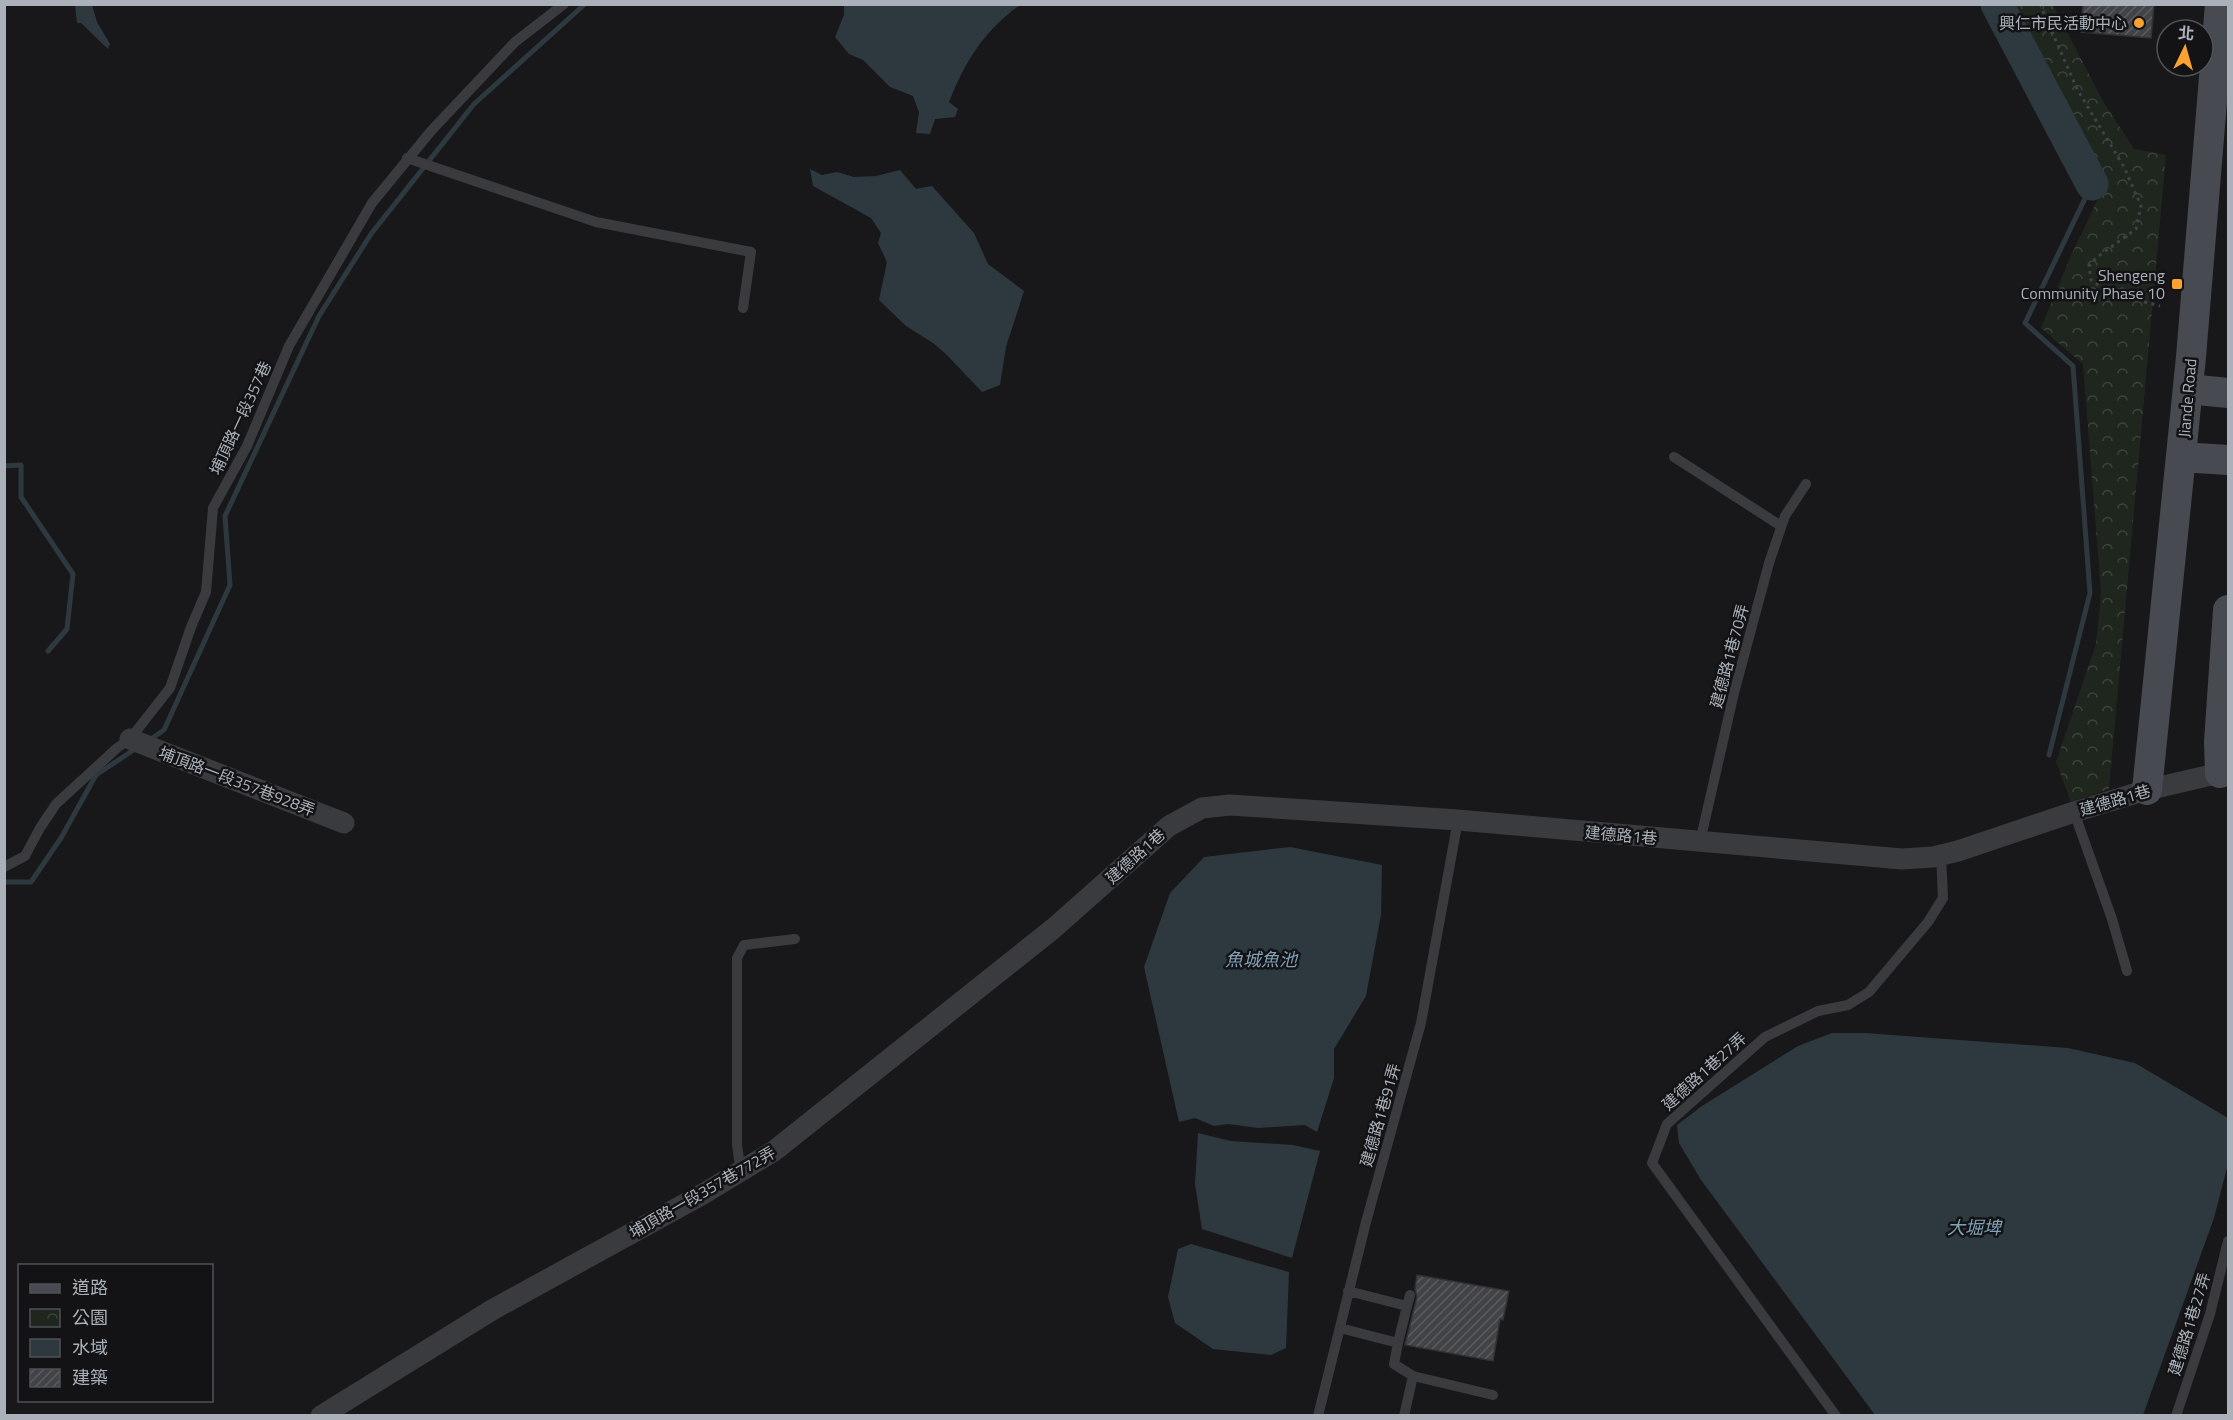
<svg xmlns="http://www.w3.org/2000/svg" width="2233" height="1420" viewBox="0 0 2233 1420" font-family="'Titillium Web','Noto Sans TC',sans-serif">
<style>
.park{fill:url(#park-crowns)}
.water{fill:#2d393f}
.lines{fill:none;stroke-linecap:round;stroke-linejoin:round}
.stream{stroke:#2d393f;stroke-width:5}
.river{stroke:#2d393f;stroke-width:33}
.building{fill:url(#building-hatch);stroke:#323236;stroke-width:1.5}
.path{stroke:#3f4247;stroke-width:3;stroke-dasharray:3 4.5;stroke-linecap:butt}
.lane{stroke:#393b3f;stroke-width:10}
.street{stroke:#393b3f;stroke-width:21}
.secondary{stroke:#474a50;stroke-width:30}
.poi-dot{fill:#f9a232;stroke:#131315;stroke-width:2}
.labels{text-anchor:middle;stroke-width:5;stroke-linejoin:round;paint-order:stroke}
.poi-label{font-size:16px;fill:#aab1ba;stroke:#131315;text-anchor:end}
.street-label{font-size:16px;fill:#aab1ba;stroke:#131315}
.water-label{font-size:18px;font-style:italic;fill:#80a2b6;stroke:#131315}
</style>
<defs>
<pattern id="park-crowns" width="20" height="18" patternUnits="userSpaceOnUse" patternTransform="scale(1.5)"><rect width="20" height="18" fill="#1e261e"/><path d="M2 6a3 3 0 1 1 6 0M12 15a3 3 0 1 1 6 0" fill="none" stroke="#3c433d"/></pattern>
<pattern id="building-hatch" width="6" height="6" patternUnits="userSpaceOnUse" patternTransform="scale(1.5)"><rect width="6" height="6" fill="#424347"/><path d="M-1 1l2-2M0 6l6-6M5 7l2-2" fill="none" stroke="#5b5c5f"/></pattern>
</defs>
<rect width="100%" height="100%" fill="#18181a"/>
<!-- park -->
<path class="park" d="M2012,5H2053L2103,101L2134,149L2166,155L2109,789L2071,802L2056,762L2096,644L2101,592L2083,364L2041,328L2069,260L2105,184Z"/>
<!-- water -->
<path class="water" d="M75,5H92L97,22L110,44L108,49L81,23H77Z
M844,5V4L1020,5C985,29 964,63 949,102L958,109L955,117L935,119L930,134L916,133L919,112L913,96L890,87L863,60L849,54L835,37L844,15Z
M810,169L822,175L837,172L854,177L876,176L900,170L916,189L932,186L974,233L988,264L1024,291L1006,347L1000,385L982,392L946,354L933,343L906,326L879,300L887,262L878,243L881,233L871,218L813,186Z
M1290,847L1382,865L1381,915L1366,996L1334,1049V1078L1317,1132L1305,1125L1258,1128L1228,1124L1214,1126L1195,1118L1179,1122L1144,967L1170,893L1204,857Z
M1832,1033H1865L2068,1048L2135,1063L2228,1118V1164L2214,1218L2143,1415H1875L1701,1180L1679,1143L1677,1125L1702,1106L1798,1046Z
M1198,1133L1231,1141L1293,1145L1320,1151L1292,1258L1202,1229L1195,1184Z
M1191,1244L1289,1272L1286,1348L1271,1355L1213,1349L1175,1323L1168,1297L1178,1249Z"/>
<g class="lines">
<!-- stream -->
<path class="stream" d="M4,466L21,465V497L73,574L67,629L48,651
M148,741L164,730L230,585L225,516L319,316L371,234L474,104L585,4
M2049,755L2090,593L2073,366L2025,323L2092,184
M4,882H31L61,838L96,775L138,747"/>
<!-- river -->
<path class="river" d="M1997,4L2092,184"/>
</g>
<!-- building -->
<path class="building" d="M2083,4H2154L2151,38L2081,32Z
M1417,1275L1509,1291L1503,1320L1500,1319L1493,1361L1405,1345L1417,1297L1415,1289Z"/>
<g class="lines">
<!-- path -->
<path class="path" d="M2040,4L2077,89L2124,167L2141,206L2136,229L2096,258L2089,266L2091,280L2109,293L2160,306"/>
<!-- lane -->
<path class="lane" d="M407,158L596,222L751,252L743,308
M1674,457L1781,526
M2074,812L2112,919L2127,971
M1700,842L1734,693L1769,563L1785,516L1806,484
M4,867L25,856L40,828L56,804L117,748L130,739L170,688L191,627L206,592L213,508L247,446L289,346L372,203L431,131L515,42L564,4
M741,1173L737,1145V958L744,945L795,939
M1348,1291L1407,1306L1410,1295
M1340,1328L1398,1343L1394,1364L1413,1376L1493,1395
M1398,1343L1407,1306
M1318,1416L1366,1222L1421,1023L1458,820
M1404,1416L1413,1376
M1836,1416L1652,1163L1667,1124L1765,1037L1818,1011L1848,1005L1869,992L1928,922L1943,898L1941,855
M2176,1416L2210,1314L2228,1241"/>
<!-- street -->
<path class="street" d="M130,739L344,823
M321,1416L492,1310L703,1194L774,1151L1054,928L1169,826L1202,808L1230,805L1458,820L1902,859L1933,857L1958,851L2074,812L2147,790L2228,771"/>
<!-- secondary -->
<path class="secondary" d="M2188,389L2228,393
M2181,457L2228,460
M2220,773L2219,742L2228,610
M2147,790L2191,357L2220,4"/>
</g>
<!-- markers -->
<g class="poi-dot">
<circle cx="2139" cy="23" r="6"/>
<rect x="2171" y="278" width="12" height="12" rx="3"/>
</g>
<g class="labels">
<!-- poi labels -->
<g class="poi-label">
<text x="2127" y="29">興仁市民活動中心</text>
<text x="2165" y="281">Shengeng<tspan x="2165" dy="18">Community Phase 10</tspan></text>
</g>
<!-- street labels -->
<g class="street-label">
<text transform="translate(2187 398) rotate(-85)" y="6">Jiande Road</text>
<text transform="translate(240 418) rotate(-65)" y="6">埔頂路一段357巷</text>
<text transform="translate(1729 656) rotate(-75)" y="6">建德路1巷70弄</text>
<text transform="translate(237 781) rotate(21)" y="6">埔頂路一段357巷928弄</text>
<text transform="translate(2115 800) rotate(-16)" y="6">建德路1巷</text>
<text transform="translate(1621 835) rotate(5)" y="6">建德路1巷</text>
<text transform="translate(1135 856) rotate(-42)" y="6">建德路1巷</text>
<text transform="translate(1704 1071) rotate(-42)" y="6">建德路1巷27弄</text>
<text transform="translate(1380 1115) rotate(-74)" y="6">建德路1巷91弄</text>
<text transform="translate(702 1192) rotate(-30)" y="6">埔頂路一段357巷772弄</text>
<text transform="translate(2189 1324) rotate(-73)" y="6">建德路1巷27弄</text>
</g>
<!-- water labels -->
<g class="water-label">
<text x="1261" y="966">魚城魚池</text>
<text x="1974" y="1234">大堀埤</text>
</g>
</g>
<!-- border -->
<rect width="2233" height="1420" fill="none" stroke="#aab1ba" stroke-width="12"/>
<!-- legend -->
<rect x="18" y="1264" width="195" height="138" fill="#131315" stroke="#4f5257" stroke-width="1.5"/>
<rect x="30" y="1284" width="30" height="9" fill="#474a50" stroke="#4f5257" stroke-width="1.5"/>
<text x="72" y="1294" font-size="18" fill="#aab1ba">道路</text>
<rect x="30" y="1309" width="30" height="18" fill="url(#park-crowns)" stroke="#4f5257" stroke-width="1.5"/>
<text x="72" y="1324" font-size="18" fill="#aab1ba">公園</text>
<rect x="30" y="1339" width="30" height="18" fill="#2d393f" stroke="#4f5257" stroke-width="1.5"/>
<text x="72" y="1354" font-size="18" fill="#aab1ba">水域</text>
<rect x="30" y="1369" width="30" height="18" fill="url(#building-hatch)" stroke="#4f5257" stroke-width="1.5"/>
<text x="72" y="1384" font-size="18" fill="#aab1ba">建築</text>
<!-- north arrow -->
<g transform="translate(2185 48) rotate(5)"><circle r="28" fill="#131315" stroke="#4f5257" stroke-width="1.5"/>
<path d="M0-4.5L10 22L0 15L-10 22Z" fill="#f9a232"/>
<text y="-9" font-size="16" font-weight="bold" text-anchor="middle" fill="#aab1ba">北</text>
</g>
</svg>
